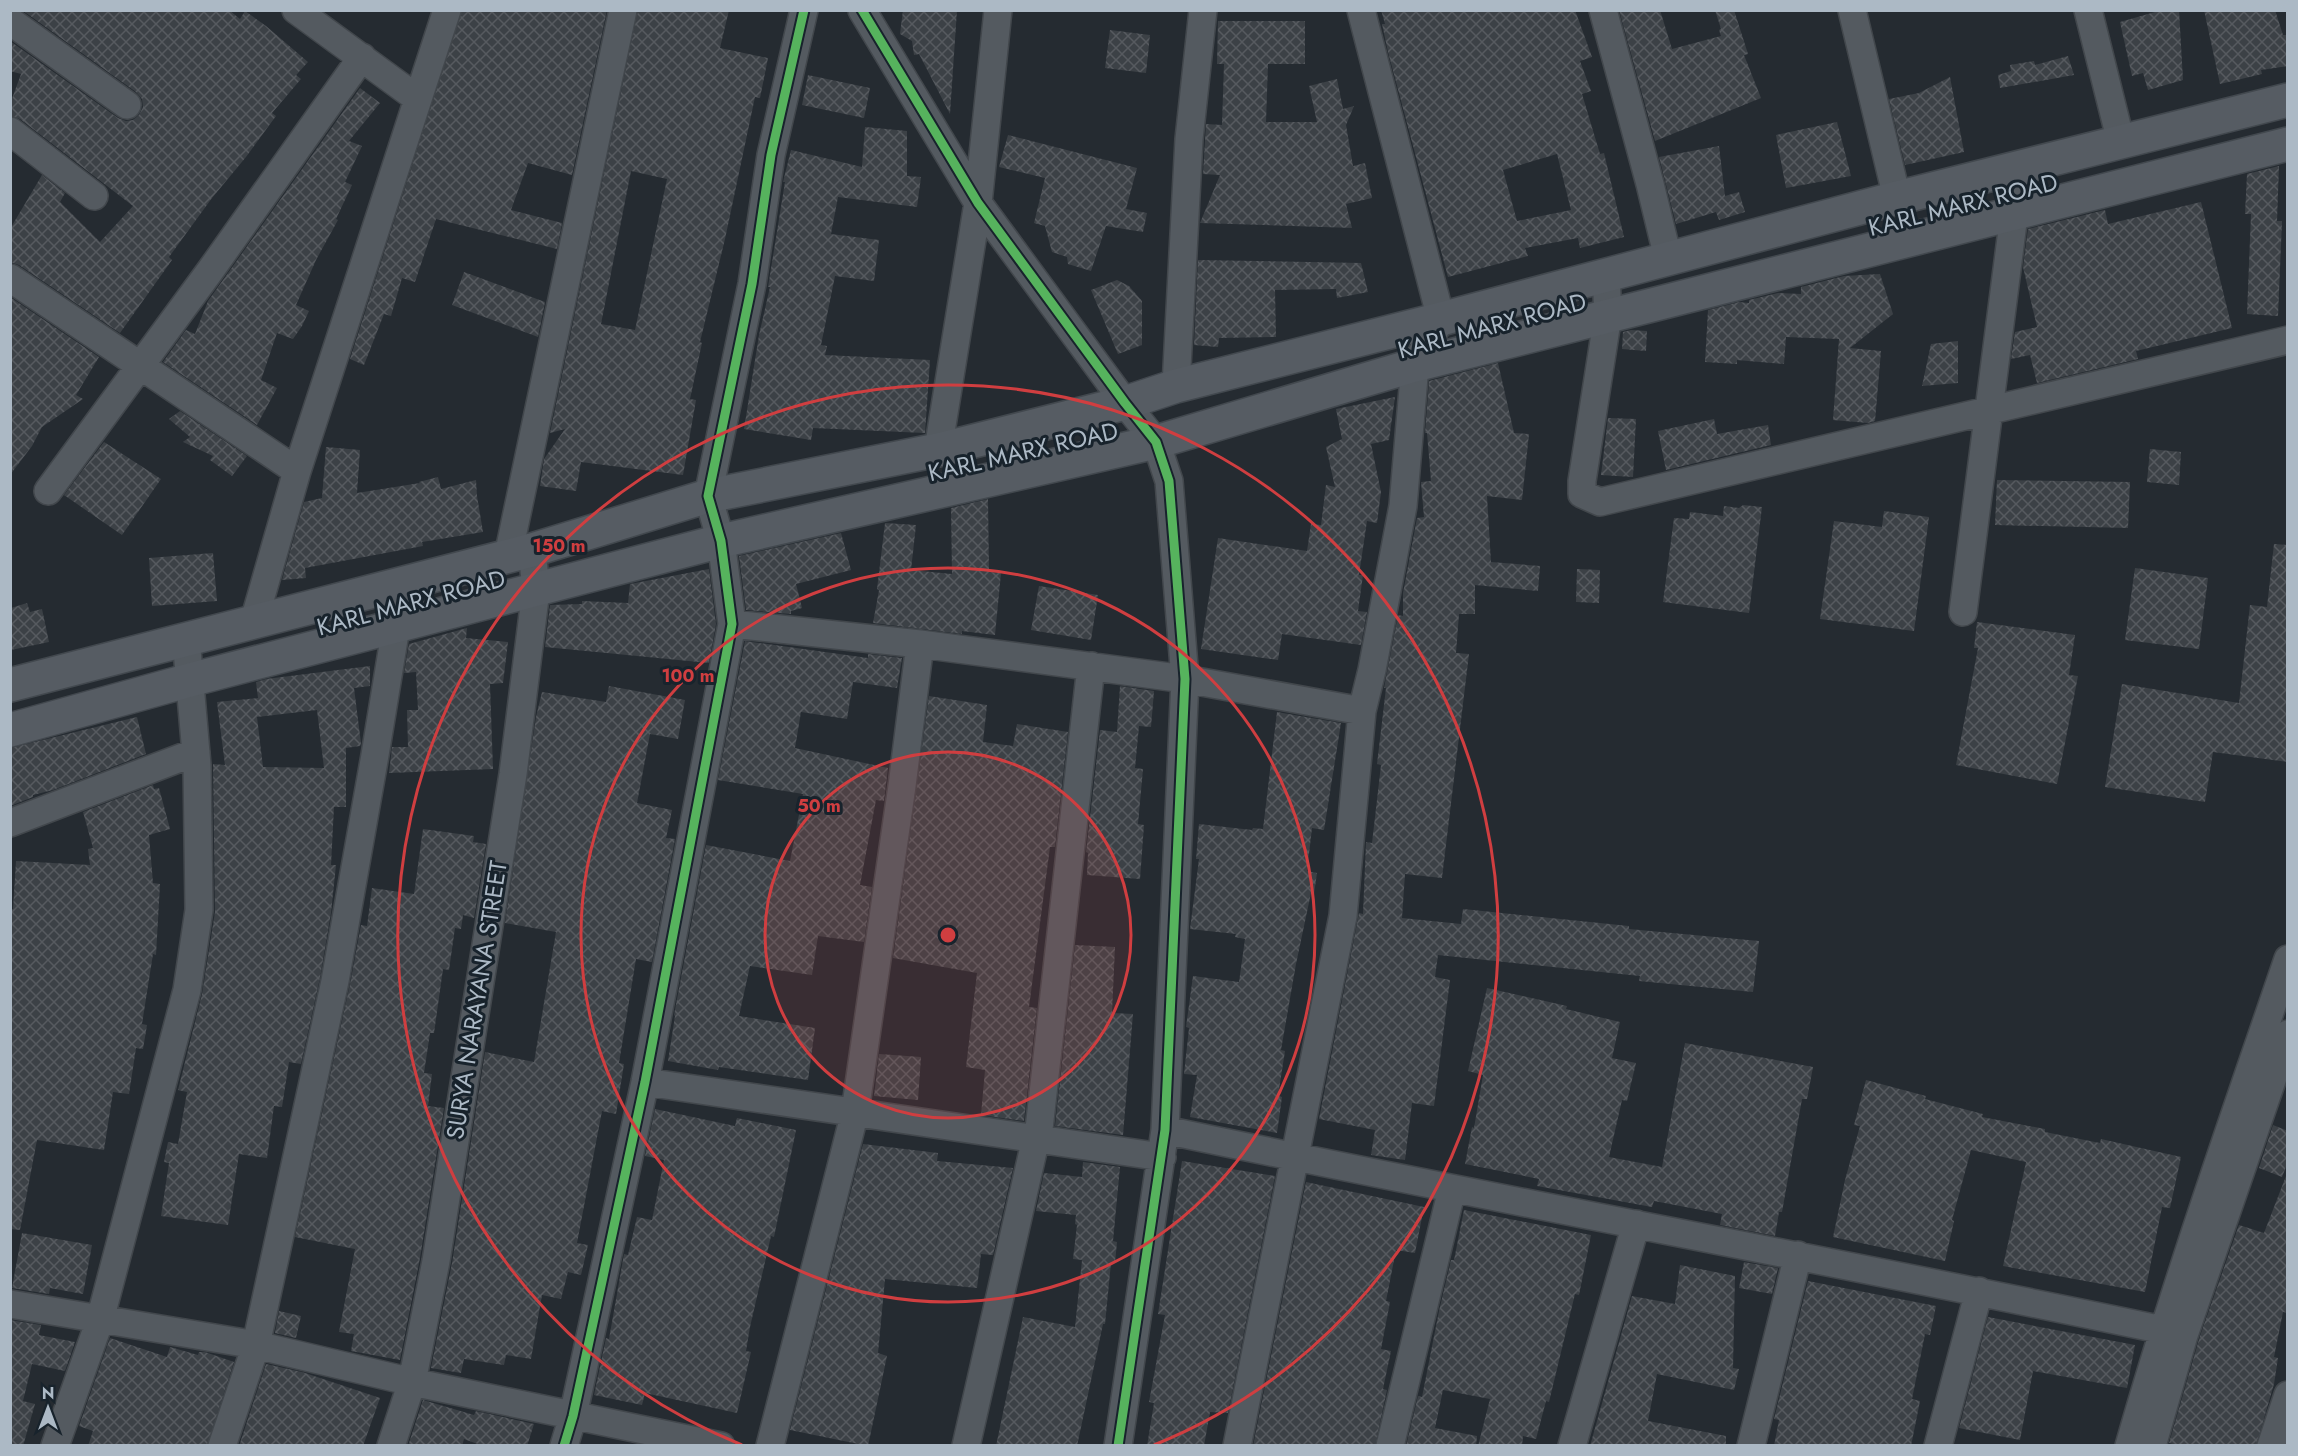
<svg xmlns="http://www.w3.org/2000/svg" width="2298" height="1456" viewBox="0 0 2298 1456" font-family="Jost,sans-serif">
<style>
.building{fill:url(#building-cross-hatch);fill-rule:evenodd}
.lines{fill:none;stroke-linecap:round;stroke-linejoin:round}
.minor-casing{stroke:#42474c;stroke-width:30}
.major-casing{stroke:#42484e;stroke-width:36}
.minor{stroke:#545a60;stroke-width:27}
.major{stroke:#565c63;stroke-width:33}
.cycleway-casing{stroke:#18232c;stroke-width:13}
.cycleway{stroke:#56b35d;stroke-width:9}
.ring{fill:none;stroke:#d03e40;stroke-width:3}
.labels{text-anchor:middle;stroke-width:6;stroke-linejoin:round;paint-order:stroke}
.street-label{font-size:24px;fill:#acb9c5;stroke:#18232c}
.centre{fill:#d03e40;stroke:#18232c;stroke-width:3}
.ring-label{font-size:18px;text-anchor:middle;font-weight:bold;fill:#d03e40;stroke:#18232c;stroke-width:6;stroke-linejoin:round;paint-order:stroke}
</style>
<defs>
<pattern id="building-cross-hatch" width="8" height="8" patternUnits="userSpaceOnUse" patternTransform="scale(1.5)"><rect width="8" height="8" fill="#3c4146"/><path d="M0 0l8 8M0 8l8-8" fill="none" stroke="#565a5f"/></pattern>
</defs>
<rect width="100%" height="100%" fill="#252b31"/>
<!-- building -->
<path class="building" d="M22,10H229L240,19L245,11L266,26L308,62L296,75L301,79L272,113L276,116L246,157L212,198L169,257L172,260L120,333L19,265L10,262V229L42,175L65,193L60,202L100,242L133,206L20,119L10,116V104L21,74L10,71V41L118,118L126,121L133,120L139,115L143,107L142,99L136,92Z
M462,10H607L572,175L528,163L511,210L562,223L557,249L436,219L415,282L402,278L391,316L384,314L364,365L350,359Z
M638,10H729L720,48L768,58L760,98L755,97L725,239L700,342L702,343L690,399L696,400L683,475L581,462L576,491L540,486L544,459L565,429L550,433ZM631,171L667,179L635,330L601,324Z
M903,10H957L950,114L919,54L914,55L912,41L900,34Z
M1381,10H1575L1592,57L1580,61L1591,91L1582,94L1600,154L1604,153L1624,237L1580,248L1578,238L1525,248L1528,256L1448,277L1388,52L1382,24H1385ZM1557,154L1571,210L1517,221L1503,170Z
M1619,10H1660L1672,49L1721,36L1719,30L1721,29L1715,10H1734L1748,54L1744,55L1761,98L1655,141Z
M2162,10H2179L2183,80L2148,90L2143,73L2132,76L2120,22Z
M2204,10H2275L2283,35H2288V66L2261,70L2262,74L2220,84Z
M1218,21H1305V64H1268L1266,122H1317L1309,86L1337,79L1343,109L1354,106L1346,125L1353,166L1365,163L1372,198L1346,204L1352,228L1200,223L1220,175L1203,174L1206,124L1222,125L1224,64H1217Z
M1110,30L1150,35L1146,73L1105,68Z
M2068,56L2074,75L2000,88L1998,75L2011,71L2010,65L2034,61L2035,65Z
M808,75L870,88L864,118L802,105Z
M1950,77L1964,152L1905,165L1889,99L1919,93Z
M360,88L380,103L349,141L362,146L345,182L352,185L336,219L338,220L316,260L296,305L309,311L302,326L293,339L277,333L261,380L277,388L257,425L163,362L186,330L195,334L208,301Z
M1837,122L1851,176L1786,188L1776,135Z
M865,127L907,131V176L921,177L917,207L838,197L831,234L879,240L874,281L835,276L821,345L827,346L825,355L930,360L925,433L813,428L811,440L744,429L759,335L770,287H768L785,182H783L791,150L862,167Z
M1008,135L1137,168L1126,209L1147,213L1143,232L1106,226L1091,271L1068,264L1067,257L1052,252L1045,226L1034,223L1045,178L999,167Z
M1719,146L1725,196L1739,192L1745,212L1719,220L1716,212L1676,224L1659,157Z
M2279,166L2277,221H2282L2278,316L2247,314L2251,214H2245L2247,174Z
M2201,202L2232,328L2136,351L2138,359L2037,383L2030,355L2011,359L2015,332L2037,327L2023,267L2028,229L2105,210L2108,224Z
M1198,260L1361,263L1368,292L1337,298L1336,289L1275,290L1276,337L1219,338L1218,347L1194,345Z
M464,272L545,302L538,337L452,305Z
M1880,274L1893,314L1850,348L1881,351L1875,421L1868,423L1833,420L1839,339L1786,337L1784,364L1737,360V364L1705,362L1708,310L1739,302L1749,303V300L1778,293L1801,294V287L1844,276Z
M1117,280L1129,286L1142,301V345L1118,354L1091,290Z
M10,297L99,357L76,395L83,399L42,427L32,446L10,475Z
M1631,330L1647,331L1646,351L1622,349L1623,332Z
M1958,341V383L1922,386L1931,344Z
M1498,363L1514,433L1529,434L1522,500L1487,496L1491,562L1540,566L1538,591L1475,585V614H1459L1456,653L1469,654L1442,878L1405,874L1402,918L1461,924L1463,909L1629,926V929L1759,941L1753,992L1639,981L1640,976L1438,955L1435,977L1450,980L1434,1106L1412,1103L1405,1160L1371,1155L1375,1130L1319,1119L1359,913L1363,914L1366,842L1372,843L1381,765L1377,764L1386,688H1384L1398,615L1403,616V593L1417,518L1424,517L1421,482L1431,481L1427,433H1425L1429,381Z
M1395,397L1389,440L1371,444L1381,492L1377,523L1367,521L1359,575H1363L1358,611L1367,612L1361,645L1282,634L1278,660L1201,649L1218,538L1307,551L1311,524L1321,525L1326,485L1335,487L1326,447L1342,439L1336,409Z
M180,411L247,456L232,476L210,460L213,456L183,442L190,437L169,419Z
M1608,418L1636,419L1633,477L1601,475Z
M1714,419L1717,434L1768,425L1771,445L1666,470L1658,431Z
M104,442L161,479L122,535L64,495Z
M326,447L360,450L357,493L420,483L419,482L438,477L441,489L476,480L477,496L483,532L422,542L423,546L305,568L306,578L282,580L304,502L322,498Z
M2150,449L2181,452L2179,485L2147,482Z
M1997,480L2130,482L2128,528L1995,525Z
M988,499L989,572L1001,573L995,635L962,631V634L873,623L879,590L877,589L885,523L916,525L911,570L952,574L951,508Z
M1743,505L1762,507L1749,613L1663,602L1674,518L1689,519L1690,512L1723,516L1724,506L1739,508Z
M1884,511L1929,517L1914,631L1820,619L1834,521L1882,527Z
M841,533L851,570L796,584L802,608L791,611V614L746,610L739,556Z
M2274,544L2288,545V762L2213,752L2205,802L2105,787L2122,684L2239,703L2250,605L2267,607Z
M213,553L217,601L152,606L149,558Z
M2135,568L2208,578L2199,649L2125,640Z
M709,569L716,624L709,663L545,647L550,605L582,604V601L628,603L630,584Z
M1577,569L1600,570L1599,603L1576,602Z
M1039,586L1098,595L1091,640L1031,630Z
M27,603L30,612L42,609L49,642L11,650V608Z
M1977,622L2075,635L2069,675L2078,676L2057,784L1956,765L1978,648H1974Z
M467,628L466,638L508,642L503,683L490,684L493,769L389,773L392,747H408L407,710H418L416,672L404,673L409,644Z
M745,641L868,658V654L902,658L897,688L853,682L847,719L801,712L795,748L888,768L884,801L876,800L860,885L872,887L864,942L818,936L812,975L750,966L739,1016L815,1028L808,1080L719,1067L718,1070L668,1061L675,1016L674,1015L706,845L790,861L803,794L718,780Z
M370,666V686L354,688L361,743L360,746L346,748V807H334L331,865H336L331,913L320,978L301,1064L289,1062L282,1107L274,1106L267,1158L239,1154L228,1225L161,1216L169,1163L164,1162L168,1142L178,1144L187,1092L178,1090L202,994L215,912L213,764L225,765L217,702L258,698L256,682L266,679ZM317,710L324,768L263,767L257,717Z
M609,686L685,700L678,739L650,734L637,803L672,810L666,838L675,839L652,962L636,959L619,1063L624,1064L616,1114L602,1111L577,1243L588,1245L581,1275L568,1272L561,1299L542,1295L531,1359L506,1355L504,1365L464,1359L461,1373L431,1368L452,1263L485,1052L534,1062L556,932L505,923L536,717L542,692L606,702Z
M1120,686L1154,691L1151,727L1139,726L1135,768L1143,769L1138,824L1144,825L1140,879L1087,875L1088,853L1086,852L1100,730L1117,732Z
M929,696L987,705L983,742L1013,746L1017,724L1068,732L1055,847H1050L1029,1007L1037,1008L1024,1121L981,1115L985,1070L966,1067L977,973L893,958Z
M1277,712L1341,723L1324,830L1312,828L1307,871L1317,873L1314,894L1311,893L1296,964L1281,1050L1285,1051L1278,1096L1282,1097L1277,1133L1190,1117L1197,1075L1184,1074L1189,1028L1186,1027L1193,976L1239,982L1245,939L1235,937L1236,934L1190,929L1199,859H1196L1199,824L1252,830L1253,828L1263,829Z
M137,717L146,754L53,790L33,795V797L10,806V748Z
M153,785L154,789L159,788L170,829L149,835L153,883L160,884L156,955L153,954L142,1024L147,1025L143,1049L136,1048L129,1094L113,1092L104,1150L37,1140L20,1230L10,1229V909H13L16,861L90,865L88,849L93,848L83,812Z
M423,829L474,836L473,842L486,844L474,918L463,915L461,929L455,928L449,970L443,969L434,1033H430L424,1073L432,1074L428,1106L444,1108L420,1258L400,1360L351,1351L354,1334L339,1332L355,1249L295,1237L350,984L361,925L367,926L372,888L414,894Z
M1075,945L1115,947L1112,1013L1133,1014L1123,1135L1055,1126Z
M1487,988L1567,1006L1566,1009L1620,1022L1612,1058L1636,1063L1627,1101L1622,1100L1609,1157L1662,1167L1685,1043L1813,1067L1807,1099H1802L1782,1212H1779L1775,1236L1720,1225L1722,1214L1654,1201L1652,1207L1537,1186L1539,1179L1465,1164L1472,1127L1474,1128L1483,1075L1468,1071Z
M879,1054L921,1057L918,1100L874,1096Z
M1866,1080L1926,1096L1925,1099L1983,1114L1982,1117L2045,1129V1132L2100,1143L2101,1139L2181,1157L2170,1208L2162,1207L2145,1292L2003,1266L2026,1162L1971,1150L1952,1220L1954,1221L1945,1261L1833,1237L1845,1180L1860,1126L1854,1125Z
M655,1109L735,1126L737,1118L796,1130L774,1237L771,1236L750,1327L746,1351L751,1352L737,1413L645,1393L642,1405L594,1395L606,1338L609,1339L624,1254L628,1255L637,1217L652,1220L664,1160L645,1156Z
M2273,1125L2288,1131V1162L2282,1177L2259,1168Z
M863,1144L938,1153L937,1161L1013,1168L993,1255L981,1254L977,1288L885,1279L878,1353L887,1356L868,1446L790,1430Z
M1182,1161L1275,1176L1228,1413L1210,1412L1204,1446H1147L1154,1403L1149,1402L1165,1315L1158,1314Z
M1083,1162L1120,1167L1113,1241L1117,1242L1115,1263H1111L1105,1324H1103L1077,1446H996L1023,1317L1075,1327L1082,1260L1073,1259L1077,1225L1075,1224L1076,1215L1036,1211L1044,1173L1082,1177Z
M2286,1176L2288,1313L2283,1312L2274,1357L2278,1358L2274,1384L2256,1446H2181L2169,1443L2200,1336L2239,1225L2264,1233Z
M1306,1182L1424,1207L1415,1253L1396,1250L1386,1301L1390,1302L1381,1349L1391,1351L1383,1389L1387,1390L1375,1446H1253Z
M1464,1210L1591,1235L1579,1295L1575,1294L1549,1402L1546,1401L1536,1439L1523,1436L1522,1446H1478L1490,1399L1443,1390L1435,1428L1477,1436L1476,1446H1406L1418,1396L1422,1397L1439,1311L1451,1260H1454Z
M22,1233L92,1245L83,1294L50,1288L49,1294L12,1288Z
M1744,1262L1778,1268L1772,1294L1739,1288Z
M1680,1265L1735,1276L1733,1368L1739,1369L1734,1390L1657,1374L1648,1421L1726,1436V1446H1590L1632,1296L1675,1304Z
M1808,1281L1936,1306L1930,1335L1925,1334L1912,1399L1920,1401L1911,1446H1774L1779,1420L1774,1419Z
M279,1311L301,1316L296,1338L275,1333Z
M1988,1317L2135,1345L2127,1388L2033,1371L2020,1440L1959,1428Z
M10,1320L41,1325L39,1335L75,1342L65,1371L32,1364L23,1401L35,1404L23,1446H10Z
M110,1338L167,1357L170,1347L198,1355L199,1352H205L234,1362L207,1446H88L93,1431L79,1426Z
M266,1364L302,1372L380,1398L363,1446H239Z
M423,1400L474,1415L476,1411L534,1424L527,1446H483L464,1439L462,1446H408Z"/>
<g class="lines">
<!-- minor casing -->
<g class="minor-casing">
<path id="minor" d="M862,10L978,203L1125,403L1156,442L1169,481L1185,679L1165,1130L1118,1446
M1603,10L1650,184L1668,258
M1852,10L1897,198
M2088,10L2121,142
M10,21L127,105
M418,99L447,10
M10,131L94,196
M1606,275L1608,315L1582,481V494L1600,502L2288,340
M10,278L297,471
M1176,386L1189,139L1203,10
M938,450L978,203L998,10
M48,491L210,271L362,57
M508,556L623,10
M1963,612L2020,168
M254,621L297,471L418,99L296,10
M732,624L920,644L902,786L855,1112L770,1446
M920,644L1185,679L1362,711
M10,823L196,752
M645,1082L1162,1157
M1165,1130C1497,1200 1831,1260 2163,1330
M10,1304L256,1345L412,1382L721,1446
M55,1446L100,1320L187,990L199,910L197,765L186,638
M222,1446L256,1345L335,981L375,755L396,627L400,584
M391,1446L412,1382L436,1261L482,970L513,774L536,590L532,550
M564,1446L573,1416L645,1082L732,624L721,541L708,496L752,284L771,155L804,10
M966,1446L1036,1138H1038L1091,666
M1237,1446L1343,916L1362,711L1372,670L1403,506L1415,365L1441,319L1361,10
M1390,1446L1452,1189
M1572,1446L1636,1224
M1751,1446L1798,1255
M1938,1446L1979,1291
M2129,1446C2176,1281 2233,1121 2288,959
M2152,1446L2184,1335L2288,1034
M2271,1446L2288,1395"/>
</g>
<!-- major casing -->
<g class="major-casing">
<path id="major" d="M10,685L532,550L708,496L938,450L1125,403L1176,386L1441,319L1897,198L2288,100
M10,730L190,680L721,541L1156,442L1415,365L2288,144"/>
</g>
<!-- minor -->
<use href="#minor" class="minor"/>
<!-- major -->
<use href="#major" class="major"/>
<!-- cycleway casing -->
<g class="cycleway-casing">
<path id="cycleway" d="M862,10L978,203L1125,403L1156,442L1169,481L1185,679L1165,1130L1118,1446
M564,1446L573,1416L645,1082L732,624L721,541L708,496L752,284L771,155L804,10"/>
</g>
<!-- cycleway -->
<use href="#cycleway" class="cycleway"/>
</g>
<!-- distance rings -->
<circle cx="948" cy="935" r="183" fill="#d03e40" fill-opacity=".12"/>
<g class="ring">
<circle cx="948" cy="935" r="183"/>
<circle cx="948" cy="935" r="367"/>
<path d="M742 1445A550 550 0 1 1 1154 1445"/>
</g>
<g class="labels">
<!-- street labels -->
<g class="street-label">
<text transform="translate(1963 205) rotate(-14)" y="8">KARL MARX ROAD</text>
<text transform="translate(1492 326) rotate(-15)" y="8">KARL MARX ROAD</text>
<text transform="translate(1023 452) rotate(-13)" y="8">KARL MARX ROAD</text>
<text transform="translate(411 603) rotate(-15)" y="8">KARL MARX ROAD</text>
<text transform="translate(477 1000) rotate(-81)" y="8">SURYA NARAYANA STREET</text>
</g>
</g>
<circle cx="948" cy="935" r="9" class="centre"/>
<g class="ring-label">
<text x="559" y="552">150 m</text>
<text x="688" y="682">100 m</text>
<text x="819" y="812">50 m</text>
</g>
<!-- border -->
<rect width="2298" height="1456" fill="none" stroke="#acb9c5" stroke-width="24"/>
<!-- north arrow -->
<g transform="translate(48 1408)" stroke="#18232c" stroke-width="4.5" paint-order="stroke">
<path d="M0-4.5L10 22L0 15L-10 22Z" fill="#acb9c5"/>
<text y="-9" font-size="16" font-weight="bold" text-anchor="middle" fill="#acb9c5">N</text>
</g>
</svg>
